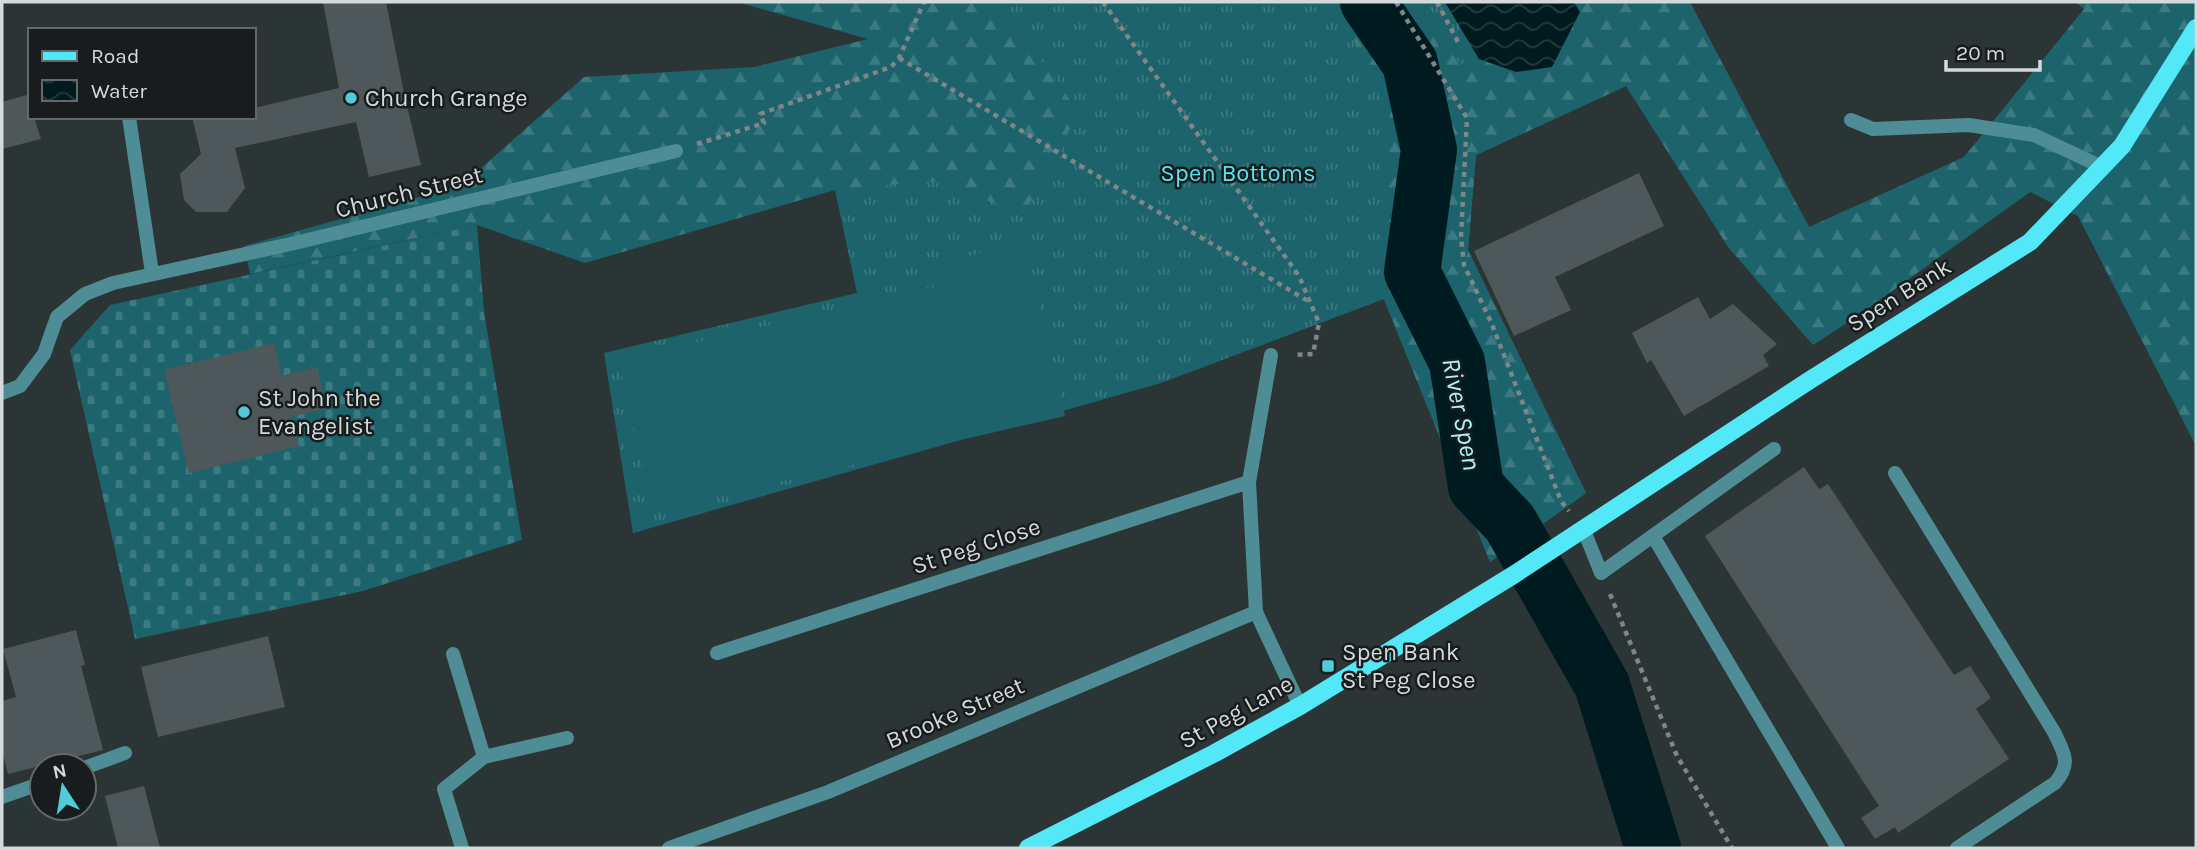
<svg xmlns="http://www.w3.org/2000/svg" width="2198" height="850" viewBox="0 0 2198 850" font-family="Karla,sans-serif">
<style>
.grass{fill:url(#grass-tufts)}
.forest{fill:url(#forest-firs)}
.cemetery{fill:url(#cemetery-stones)}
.pitch{fill:#1c636b}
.water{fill:url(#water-waves)}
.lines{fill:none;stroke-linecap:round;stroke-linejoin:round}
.river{stroke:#001b1f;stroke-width:56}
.building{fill:#4e5759}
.path{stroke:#7f8687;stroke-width:4.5;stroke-dasharray:5 5;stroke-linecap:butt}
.service{stroke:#4e8d95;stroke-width:14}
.minor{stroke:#4e8d95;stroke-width:14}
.primary{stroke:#53e8f8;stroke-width:18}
.poi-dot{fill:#52cbd9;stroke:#181c1c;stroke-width:2.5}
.labels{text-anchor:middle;stroke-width:5;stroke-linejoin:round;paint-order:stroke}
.poi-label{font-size:24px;fill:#d4dadb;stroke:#181c1c;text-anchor:start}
.park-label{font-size:24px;fill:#5be2f1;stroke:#181c1c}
.street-label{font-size:24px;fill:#d4dadb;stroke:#181c1c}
.water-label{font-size:26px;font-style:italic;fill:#acf2fb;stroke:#181c1c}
</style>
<defs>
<pattern id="grass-tufts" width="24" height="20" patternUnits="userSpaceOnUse" patternTransform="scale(1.75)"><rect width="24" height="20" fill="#1c636b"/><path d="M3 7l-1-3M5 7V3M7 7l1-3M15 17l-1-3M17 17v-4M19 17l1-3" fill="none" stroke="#3c7980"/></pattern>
<pattern id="forest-firs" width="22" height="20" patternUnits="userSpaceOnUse" patternTransform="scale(1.75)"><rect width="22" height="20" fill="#1c636b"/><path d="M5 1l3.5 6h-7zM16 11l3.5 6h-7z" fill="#3c7980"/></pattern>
<pattern id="cemetery-stones" width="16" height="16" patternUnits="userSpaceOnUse" patternTransform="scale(1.75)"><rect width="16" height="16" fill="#1c636b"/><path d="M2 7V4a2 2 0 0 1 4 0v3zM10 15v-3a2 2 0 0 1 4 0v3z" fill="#3c7980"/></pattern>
<pattern id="water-waves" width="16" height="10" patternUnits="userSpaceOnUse" patternTransform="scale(1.75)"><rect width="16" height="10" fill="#001b1f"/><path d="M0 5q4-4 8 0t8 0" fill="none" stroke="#243c3f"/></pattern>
</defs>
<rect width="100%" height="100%" fill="#2c3536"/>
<!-- grass -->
<path class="grass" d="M997,2H1574L1626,86L1476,155L1468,250L1586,493L1490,562L1384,299L1161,383L633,533L604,353L857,293L835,190L1079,113Z"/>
<!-- forest -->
<path class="forest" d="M742,2H997L1079,112L1024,214L934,181L835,190L585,263L477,225L250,274L244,246L462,185L584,77L754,67L868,39L744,4Z
M1336,2H1422L1460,65L1479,59L1516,72L1580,13L1574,2H1690L1809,227L1964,157L2084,9L2075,2H2196V446L2078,216L2030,192L1856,317L1813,345L1728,247L1626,86L1476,155L1468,250L1586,493L1490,562L1384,299L1379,259L1390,119Z"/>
<!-- cemetery -->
<path class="cemetery" d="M477,225L484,312L522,540L363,591L135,639L70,350L110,305Z"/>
<!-- pitch -->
<path class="pitch" d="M1025,243L1065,416L653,511L618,360L942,285L938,263Z"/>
<!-- water -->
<path class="water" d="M1445,2H1574L1580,12L1552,67L1516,72L1479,59Z"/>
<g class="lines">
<!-- river -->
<path class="river" d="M1368,2L1410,63L1429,150L1412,272L1457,362L1476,487L1510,523L1602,685L1653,848"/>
</g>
<!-- building -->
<path class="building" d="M323,2H386L404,93L421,165L369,177L356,122L235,148L245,188L227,212H196L184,200L180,174L201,154L192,117H254V108L339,88Z
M27,95L30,103V117H34L41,139L2,149V102Z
M1639,173L1664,226L1555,277L1571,310L1514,336L1474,251Z
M1698,297L1710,319L1733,304L1777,344L1763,355L1769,366L1684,416L1651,360L1647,363L1632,333Z
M274,343L282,376L317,367L327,408L292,417L299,446L189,473L164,370Z
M1804,467L1819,489L1828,484L1954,675L1970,666L1991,698L1976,709L2009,759L1898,833L1895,827L1875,839L1861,818L1879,806L1705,536Z
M76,630L85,665L81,666L103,750L8,774L2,750V701L16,697L3,649Z
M268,636L285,707L158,737L141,667Z
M144,786L160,848H118L105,796Z"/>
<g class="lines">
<!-- path -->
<path class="path" d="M1103,2L1299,276L1319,323L1313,354L1293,355
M1396,2L1467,118L1461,237L1464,265L1491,322L1561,501L1569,511
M1437,2L1458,42
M899,58L1308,301
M697,144L764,123L760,114L891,67L899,58L924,2
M1610,594L1677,756L1732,848"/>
<!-- service -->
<path class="service" d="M1851,120L1873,129L1969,125L2034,135L2102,167
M1895,473L2054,732C2064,753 2072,763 2055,783L1957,848
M1583,528L1601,573L1774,449
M1653,536L1838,848"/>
<!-- minor -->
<path class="minor" d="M129,117L152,273
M2,393L20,386L44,354L57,317L85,294L113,283L295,243L676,151
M1249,482L1271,355
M717,653L1249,482L1256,612L1300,706
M453,654L484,757
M84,768L125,753
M2,797L42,783
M462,848L444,789L484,757L567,738
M669,848L828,792L1256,612"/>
<!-- primary -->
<path class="primary" d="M1028,848L1215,753L1300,706L1515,574L1810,380L2030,242L2122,146L2196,28"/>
</g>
<!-- markers -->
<g class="poi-dot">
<circle cx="351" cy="98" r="7"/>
<circle cx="244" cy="412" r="7"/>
<rect x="1321" y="659" width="14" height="14" rx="3.5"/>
</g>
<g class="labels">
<!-- poi labels -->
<g class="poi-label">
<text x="365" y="106">Church Grange</text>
<text x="258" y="406">St John the<tspan x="258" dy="28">Evangelist</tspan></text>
<text x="1342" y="660">Spen Bank<tspan x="1342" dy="28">St Peg Close</tspan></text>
</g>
<!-- park labels -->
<g class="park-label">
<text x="1238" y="181">Spen Bottoms</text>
</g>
<!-- street labels -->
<g class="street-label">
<text transform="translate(409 192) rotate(-14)" y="8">Church Street</text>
<text transform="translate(1899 295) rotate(-32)" y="8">Spen Bank</text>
<text transform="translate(976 546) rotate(-18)" y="8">St Peg Close</text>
<text transform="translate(1236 712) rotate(-29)" y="8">St Peg Lane</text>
<text transform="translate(955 713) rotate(-23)" y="8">Brooke Street</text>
</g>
<!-- water labels -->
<g class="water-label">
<text transform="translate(1462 414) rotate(79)" y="9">River Spen</text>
</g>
</g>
<!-- border -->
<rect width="2198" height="850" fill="none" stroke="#d4dadb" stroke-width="7"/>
<!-- legend -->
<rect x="28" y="28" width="228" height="91" fill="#181c1c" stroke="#636868" stroke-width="2"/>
<rect x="42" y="51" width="35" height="10" fill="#53e8f8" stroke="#636868" stroke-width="2"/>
<text x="91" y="63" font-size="21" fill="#d4dadb">Road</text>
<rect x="42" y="80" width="35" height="21" fill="url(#water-waves)" stroke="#636868" stroke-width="2"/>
<text x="91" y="98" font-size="21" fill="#d4dadb">Water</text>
<!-- north arrow -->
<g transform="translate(63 787) rotate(348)"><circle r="33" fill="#181c1c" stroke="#636868" stroke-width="2"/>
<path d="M0-5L12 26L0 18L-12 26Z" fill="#52cbd9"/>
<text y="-10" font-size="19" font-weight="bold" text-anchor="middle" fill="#d4dadb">N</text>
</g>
<!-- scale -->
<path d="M1946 60v10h94v-10" fill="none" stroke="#d4dadb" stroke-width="3.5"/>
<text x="1956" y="60" font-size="21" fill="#d4dadb" stroke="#181c1c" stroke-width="5" paint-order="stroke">20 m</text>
</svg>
